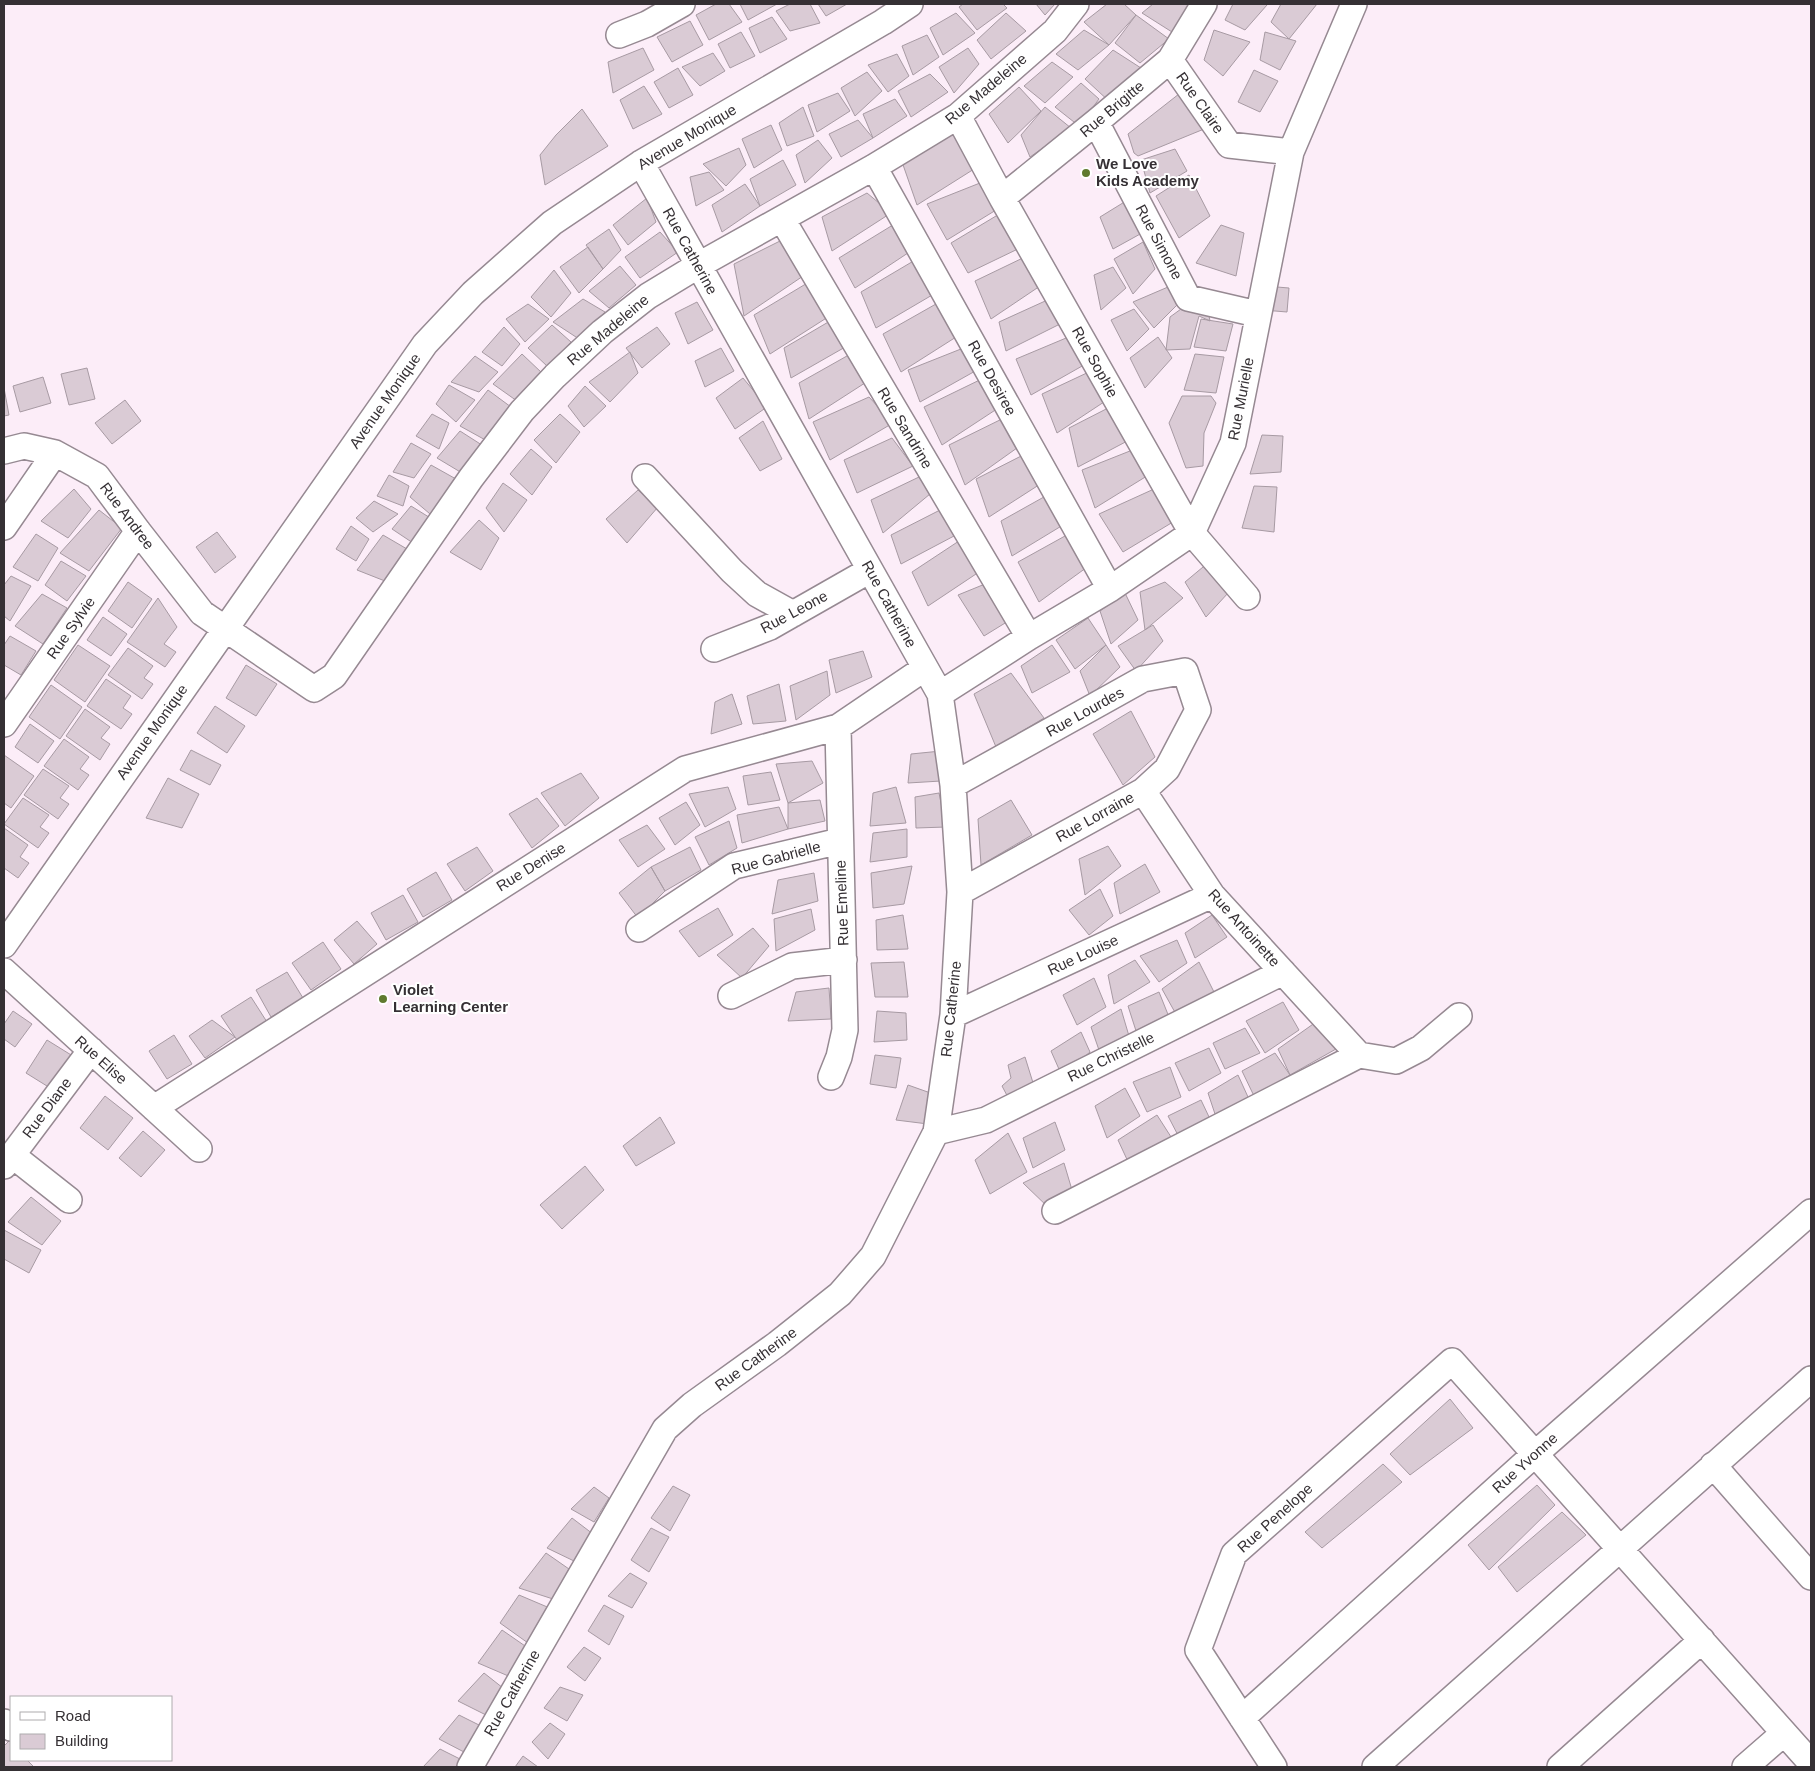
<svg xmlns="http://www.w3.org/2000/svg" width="1815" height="1771" viewBox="0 0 1815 1771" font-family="Arial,sans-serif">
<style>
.building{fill:#dacbd5;stroke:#a79aa3}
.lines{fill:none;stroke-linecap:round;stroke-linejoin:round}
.minor-casing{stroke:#968992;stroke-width:28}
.minor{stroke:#fff;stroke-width:25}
.poi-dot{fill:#5f7a2e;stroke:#fff;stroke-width:2}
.labels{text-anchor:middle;stroke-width:4;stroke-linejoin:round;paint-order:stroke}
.street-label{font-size:15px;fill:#353034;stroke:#fff}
.poi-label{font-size:15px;font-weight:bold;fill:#353034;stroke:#fff;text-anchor:start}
</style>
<rect width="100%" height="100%" fill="#fcedf8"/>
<!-- building -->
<path class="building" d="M716,4H729L742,22L709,40L696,15Z
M740,4H777L748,20Z
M790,4H810L820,23L790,31L776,11Z
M818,4H847L826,16Z
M963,4H1003L1007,8L977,30L959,7Z
M1036,4H1055L1045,15Z
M1107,4H1124L1136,15L1109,45L1084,22Z
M1153,4H1192L1172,32L1142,13Z
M1233,4H1266L1267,5L1245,30L1225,20Z
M1281,4H1317L1289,39L1271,22Z
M956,13L975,33L943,55L930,28Z
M1006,13L1026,31L991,59L977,40Z
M1136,15L1169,39L1140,63L1115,43Z
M772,17L787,39L760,53L749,28Z
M690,21L703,45L672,62L657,37Z
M1084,30L1109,45L1078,70L1056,54Z
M1214,30L1250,42L1223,76L1204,60Z
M741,32L755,56L730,68L718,44Z
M1265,32L1296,41L1280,70L1260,60Z
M927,35L939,57L913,75L902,46Z
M643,48L654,70L613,93L608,62Z
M968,48L979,64L954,93L939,67Z
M1113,50L1141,68L1111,103L1085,79Z
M713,53L725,71L700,86L682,67Z
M897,54L909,76L888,92L868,65Z
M1052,62L1073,77L1045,103L1024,86Z
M678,68L693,95L669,108L654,82Z
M1254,70L1278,81L1260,112L1238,102Z
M867,72L882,91L855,116L841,88Z
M930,74L948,92L911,117L898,91Z
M1081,83L1099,99L1079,126L1055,107Z
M644,86L662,114L633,129L620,100Z
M1019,87L1041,111L1008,143L989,114Z
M1184,90L1209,127L1138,156L1134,153L1128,134Z
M838,93L850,111L817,132L808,105Z
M895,99L907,116L873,138L863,114Z
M803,107L814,136L787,146L779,123Z
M1045,107L1071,128L1030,157L1021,135Z
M582,109L608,146L545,185L540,155L556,135Z
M858,120L873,138L841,157L829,134Z
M771,125L782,150L754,168L742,139Z
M956,132L982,164L917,205L901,159Z
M818,140L832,158L805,183L796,155Z
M739,148L746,165L726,186L703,164Z
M1175,149L1187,171L1150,193L1141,160Z
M783,160L796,185L760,206L750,179Z
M709,172L724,190L696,206L690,177Z
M1189,175L1210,216L1179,238L1156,196Z
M985,181L1001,207L947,240L927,204Z
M745,184L760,206L722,232L712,205Z
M867,193L891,213L832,251L822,217Z
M647,198L656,222L628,245L613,225Z
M1126,201L1142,233L1113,249L1100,217Z
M1001,213L1022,247L968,273L951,243Z
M901,220L914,249L855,288L839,258Z
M1221,225L1244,233L1236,276L1196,263Z
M609,229L621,250L603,269L586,245Z
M660,232L678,252L640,278L625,257Z
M792,235L812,270L744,316L734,264Z
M1143,242L1155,269L1133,294L1114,259Z
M588,247L603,269L579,293L560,267Z
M927,253L939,291L876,328L861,292Z
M1029,255L1046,282L991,319L975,281Z
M620,266L636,285L609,308L589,291Z
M1113,267L1126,288L1101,310L1094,275Z
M554,270L571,293L551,317L531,297Z
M809,282L828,317L770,354L754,315Z
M1265,286L1289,288L1287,312L1263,310Z
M1168,287L1177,305L1154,328L1133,302Z
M1054,297L1066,321L1006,351L999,322Z
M583,299L605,312L579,339L553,322Z
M943,300L964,332L901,372L883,334Z
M1192,301L1207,305L1210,321L1199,316L1190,349L1166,350L1170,317Z
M697,302L713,330L688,344L675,313Z
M528,304L549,319L525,342L506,319Z
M1134,309L1149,329L1127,351L1111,320Z
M1201,319L1233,324L1226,351L1194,347Z
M830,321L847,346L791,378L784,348Z
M552,325L571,342L548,367L528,348Z
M504,327L520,344L502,366L482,352Z
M657,327L670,344L642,368L626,348Z
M1078,333L1091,361L1031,395L1016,359Z
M1158,337L1172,358L1145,388L1130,358Z
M976,343L986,365L920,402L908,370Z
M721,348L734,371L705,387L695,361Z
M630,352L638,373L610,402L589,382Z
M854,352L868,381L809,419L799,383Z
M522,354L542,373L517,401L493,384Z
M1195,354L1224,357L1216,393L1184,390Z
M475,356L498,372L479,392L451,382Z
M87,368L95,399L69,405L61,374Z
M1091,371L1107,400L1057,433L1042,394Z
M992,374L1009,401L942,445L924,407Z
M43,377L51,403L20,412L13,386Z
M743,378L767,407L735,429L716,398Z
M449,385L475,400L456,422L436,404Z
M585,386L606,406L584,427L568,406Z
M4,388L9,415L4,416Z
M488,390L511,407L489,442L460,426Z
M1182,396H1211L1216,403L1204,433L1203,466L1186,468L1169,423Z
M869,397L893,423L830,460L813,422Z
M125,400L141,421L112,444L95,423Z
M1112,406L1133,438L1078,467L1069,428Z
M432,414L449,423L439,449L416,436Z
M560,414L580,432L556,463L534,440Z
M1012,414L1024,443L965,485L949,445Z
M763,421L782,459L760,471L739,438Z
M460,431L485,447L462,473L437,458Z
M1262,435L1283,436L1281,472L1250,474Z
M892,438L913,466L857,493L844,460Z
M411,443L431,454L414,478L393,472Z
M1140,447L1155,471L1095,508L1082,470Z
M531,449L552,467L532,495L510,474Z
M1029,452L1045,481L989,517L976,479Z
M431,465L456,479L436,519L410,497Z
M389,475L409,486L403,506L377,496Z
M919,477L930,494L883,533L871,500Z
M503,483L527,500L504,532L486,508Z
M1165,484L1183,516L1123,552L1099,514Z
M1254,486L1277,487L1274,532L1242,528Z
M74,489L91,509L68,538L41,521Z
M638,490L658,507L627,543L606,519Z
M1051,493L1068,522L1012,556L1001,521Z
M374,501L398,514L373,532L356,518Z
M411,506L432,519L416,545L392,529Z
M942,509L954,536L901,564L891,535Z
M99,510L122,528L89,571L60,553Z
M479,520L499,538L481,570L450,552Z
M351,526L369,539L356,561L336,549Z
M1074,531L1090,565L1039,602L1018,562Z
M217,532L236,557L215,573L196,547Z
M36,534L58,548L38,581L13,567Z
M383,535L407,549L390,583L357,570Z
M965,537L988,566L928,606L912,572Z
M61,561L86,576L67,601L45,585Z
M1209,562L1229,592L1206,617L1185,582Z
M11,576L31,586L10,621L4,616V585Z
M128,582L152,599L132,628L108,611Z
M1165,582L1183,598L1145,630L1140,592Z
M985,584L1010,620L984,636L958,595Z
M1125,593L1138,620L1111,644L1100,611Z
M42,594L67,608L43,644L15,626Z
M158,598L177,627L164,644L176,652L165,667L127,642Z
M103,617L127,634L111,656L87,640Z
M1088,618L1106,645L1075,669L1056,640Z
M1153,625L1163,641L1136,671L1118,646Z
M10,636L36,651L21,675L4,665V645Z
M78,645L110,666L85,702L54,680Z
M1052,645L1070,672L1032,693L1021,666Z
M1106,645L1120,667L1090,696L1080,671Z
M128,648L153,666L144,678L153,684L142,699L108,675Z
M863,651L872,677L836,693L829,660Z
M246,665L277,684L256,716L226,698Z
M827,671L830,695L796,720L790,686Z
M1011,673L1044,718L996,747L974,694Z
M106,679L131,696L123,708L132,714L121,729L87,706Z
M779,684L786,721L753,724L747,696Z
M51,685L82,707L60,739L29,717Z
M732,694L742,724L711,734L715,702Z
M215,706L245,726L227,753L197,733Z
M85,709L110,727L101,738L110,744L100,760L66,736Z
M1131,711L1155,757L1123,785L1093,734Z
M30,724L54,741L38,763L15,747Z
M64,739L89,757L80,769L89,775L78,790L44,766Z
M191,750L221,765L210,785L180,770Z
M941,751V781L908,783L911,754Z
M4,755L34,776L11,808L4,803Z
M812,761L823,783L788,803L776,764Z
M43,769L69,786L60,798L69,804L58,819L24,795Z
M771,772L780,800L748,805L743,776Z
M581,773L599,798L565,826L541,793Z
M168,778L199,794L182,828L146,818Z
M728,787L736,809L705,827L689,794Z
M896,787L906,823L870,826L873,793Z
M939,793L946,827L916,828L915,797Z
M23,798L49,815L40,827L49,833L38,848L4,824Z
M537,798L559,826L532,848L509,814Z
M820,800L825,821L788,829V803Z
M1011,800L1032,835L981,865L978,819Z
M686,802L700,825L675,845L659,818Z
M779,807L788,829L742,843L737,815Z
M729,821L737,848L709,865L695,837Z
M647,825L665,849L638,867L619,840Z
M4,828L28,845L20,857L29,863L18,878L4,868Z
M907,829V857L870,862L873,833Z
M1108,846L1121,866L1085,895L1079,859Z
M477,847L493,871L465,891L447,864Z
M690,847L701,870L665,891L651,867Z
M1145,864L1160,892L1120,914L1114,883Z
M912,866L904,904L873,908L871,873Z
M651,867L665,891L638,918L619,893Z
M436,872L452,900L423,917L407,889Z
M814,873L818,901L772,914L778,880Z
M1100,889L1113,916L1089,935L1069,910Z
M403,895L418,922L386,940L371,913Z
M718,908L733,935L699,957L679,931Z
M811,909L815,930L776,951L774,919Z
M903,915L908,949L877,950L876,920Z
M1212,915L1227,937L1195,958L1185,933Z
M357,921L377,944L354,964L334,940Z
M753,928L769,946L742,978L717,955Z
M1177,940L1187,963L1159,982L1140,956Z
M323,942L341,969L311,990L292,963Z
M1135,960L1150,982L1114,1004L1108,975Z
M904,962L908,997H875L871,963Z
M1199,962L1214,992L1177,1016L1162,989Z
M287,972L303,998L271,1017L256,990Z
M1094,978L1106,1007L1077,1025L1063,995Z
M829,988L831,1019L788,1021L796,992Z
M1159,992L1169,1017L1138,1037L1128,1006Z
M251,997L267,1022L237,1040L221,1016Z
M1283,1002L1299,1030L1265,1053L1246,1021Z
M1121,1009L1129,1036L1100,1053L1091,1027Z
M13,1011L32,1024L15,1047L4,1039V1024Z
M877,1011L906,1013L907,1040L874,1042Z
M212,1020L235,1037L205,1058L189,1036Z
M1316,1022L1336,1049L1290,1075L1278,1049Z
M1245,1028L1260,1053L1225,1069L1213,1043Z
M1081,1032L1090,1052L1062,1076L1051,1051Z
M174,1035L192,1064L167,1079L149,1051Z
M47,1040L76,1058L55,1091L26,1073Z
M1209,1048L1221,1073L1189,1091L1175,1063Z
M1275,1053L1290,1075L1254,1096L1242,1071Z
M875,1055L901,1058L896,1088L870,1084Z
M1025,1057L1034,1086L1011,1103L1002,1086L1011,1078L1008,1065Z
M1170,1067L1181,1097L1147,1112L1133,1082Z
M1238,1075L1248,1097L1217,1120L1208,1093Z
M908,1085L939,1096L928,1124L896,1120Z
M1125,1088L1140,1116L1107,1138L1095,1106Z
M105,1096L133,1118L108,1150L80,1128Z
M1201,1100L1210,1119L1181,1141L1168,1116Z
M1157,1115L1173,1140L1130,1166L1118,1140Z
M660,1117L675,1143L636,1166L623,1146Z
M1055,1122L1065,1150L1033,1168L1023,1138Z
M143,1131L165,1150L141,1177L119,1158Z
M1008,1133L1027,1172L990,1194L975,1160Z
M1064,1163L1072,1190L1050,1209L1023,1183Z
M585,1166L604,1190L562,1229L540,1205Z
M31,1197L61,1221L42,1245L8,1222Z
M4,1230L41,1250L29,1273L4,1259Z
M1450,1399L1473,1428L1410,1475L1390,1454Z
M1383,1464L1402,1482L1322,1548L1305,1532Z
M1537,1485L1555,1505L1489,1570L1468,1545Z
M673,1486L690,1495L670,1531L651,1518Z
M594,1487L609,1498L594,1522L571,1509Z
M1562,1512L1586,1535L1517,1592L1498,1567Z
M572,1518L593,1534L574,1561L547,1548Z
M651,1528L669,1537L649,1572L631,1560Z
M546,1553L569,1569L553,1599L519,1588Z
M630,1573L647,1583L632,1608L608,1596Z
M519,1595L552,1609L528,1643L500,1623Z
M604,1605L624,1616L609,1645L588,1631Z
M502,1630L528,1648L513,1678L478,1663Z
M584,1647L601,1658L585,1681L567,1667Z
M484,1673L503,1688L486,1715L458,1701Z
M560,1687L583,1695L567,1721L544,1708Z
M459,1715L481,1726L464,1752L439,1739Z
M550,1723L565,1734L548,1759L532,1742Z
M9,1741L11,1743V1760H27L34,1767H4V1746Z
M440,1749L460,1759L456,1767H423Z
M523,1756L538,1767H515Z"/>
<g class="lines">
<!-- minor casing -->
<g class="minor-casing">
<path id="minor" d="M619,35L647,24L682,4
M1170,60L1229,145L1291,152
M958,116L1002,198L1192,533L1247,597
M1096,122L1188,298L1257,314
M874,167L1110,589
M1002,198L1096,122L1170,60L1204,4
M782,219L1029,637
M4,451L24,446L55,453L97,476L138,531L202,613L314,689L334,676L471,478L522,411L555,376L602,332L648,296L699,265L874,167L958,116L1055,31L1076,4
M645,477L732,571L757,594L793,614
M4,527L55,453
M714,649L770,627L870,570
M940,694L1029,637L1110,589L1192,533L1233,443L1291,152L1354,4
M4,724L138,531
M953,785L1143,679L1185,671L1198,710L1167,769L1143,791L960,892
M1143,791L1212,895L1359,1055
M639,929L734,866L840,841
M4,945L425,344L473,293L552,223L641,163L883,22L910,4
M4,971L199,1149
M731,996L792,966L844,960
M953,1015L1212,895
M1359,1055L1396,1061L1421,1048L1459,1016
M831,1077L839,1057L845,1030L838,727
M154,1108L685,769L838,727L925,668
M936,1132L986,1120L1283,972
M12,1155L69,1200
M4,1166L91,1050
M1055,1211L1359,1055
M1713,1465L1811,1577
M1242,1718L1535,1454L1811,1212
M4,1722L11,1728
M470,1767L665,1429L692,1405L777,1344L840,1294L873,1256L936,1132L953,1015L960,892L953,785L940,694L641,163
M1274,1767L1198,1650L1234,1554L1452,1361L1811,1763
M1375,1767L1811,1379
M1560,1767L1702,1640
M1745,1767L1784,1733"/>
</g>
<!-- minor -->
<use href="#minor" class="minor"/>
</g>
<!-- markers -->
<g class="poi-dot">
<circle cx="1086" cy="173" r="5"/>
<circle cx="383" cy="999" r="5"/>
</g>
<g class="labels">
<!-- street labels -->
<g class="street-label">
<text transform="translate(986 89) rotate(-40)" y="5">Rue Madeleine</text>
<text transform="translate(1200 103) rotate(55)" y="5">Rue Claire</text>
<text transform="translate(1112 109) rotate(-40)" y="5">Rue Brigitte</text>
<text transform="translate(687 137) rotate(-31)" y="5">Avenue Monique</text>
<text transform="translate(1159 242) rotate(62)" y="5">Rue Simone</text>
<text transform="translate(690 251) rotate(61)" y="5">Rue Catherine</text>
<text transform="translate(608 330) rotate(-40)" y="5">Rue Madeleine</text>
<text transform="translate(1095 362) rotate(61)" y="5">Rue Sophie</text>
<text transform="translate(992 378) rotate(61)" y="5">Rue Desiree</text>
<text transform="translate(1241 399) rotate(-79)" y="5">Rue Murielle</text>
<text transform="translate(385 401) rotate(-55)" y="5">Avenue Monique</text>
<text transform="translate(905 428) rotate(59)" y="5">Rue Sandrine</text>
<text transform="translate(127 516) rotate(53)" y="5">Rue Andree</text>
<text transform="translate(889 604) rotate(61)" y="5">Rue Catherine</text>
<text transform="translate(794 612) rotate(-28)" y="5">Rue Leone</text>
<text transform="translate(71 628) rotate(-55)" y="5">Rue Sylvie</text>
<text transform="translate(1085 712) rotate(-29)" y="5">Rue Lourdes</text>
<text transform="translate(152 732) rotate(-55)" y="5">Avenue Monique</text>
<text transform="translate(1095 817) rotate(-29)" y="5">Rue Lorraine</text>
<text transform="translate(776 858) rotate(-15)" y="5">Rue Gabrielle</text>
<text transform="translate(531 867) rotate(-32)" y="5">Rue Denise</text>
<text transform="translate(842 903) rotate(-92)" y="5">Rue Emeline</text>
<text transform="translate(1244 928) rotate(48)" y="5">Rue Antoinette</text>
<text transform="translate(1083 955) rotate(-25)" y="5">Rue Louise</text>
<text transform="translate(951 1009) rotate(-84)" y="5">Rue Catherine</text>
<text transform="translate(1111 1057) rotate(-26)" y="5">Rue Christelle</text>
<text transform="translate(101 1060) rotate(42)" y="5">Rue Elise</text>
<text transform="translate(47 1108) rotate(-53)" y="5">Rue Diane</text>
<text transform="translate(756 1359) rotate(-36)" y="5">Rue Catherine</text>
<text transform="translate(1525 1463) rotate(-42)" y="5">Rue Yvonne</text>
<text transform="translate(1275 1518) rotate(-42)" y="5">Rue Penelope</text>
<text transform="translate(512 1693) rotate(-60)" y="5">Rue Catherine</text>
</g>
<!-- poi labels -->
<g class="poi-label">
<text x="1096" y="169">We Love<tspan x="1096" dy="17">Kids Academy</tspan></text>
<text x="393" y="995">Violet<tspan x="393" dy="17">Learning Center</tspan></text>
</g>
</g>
<!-- border -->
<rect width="1815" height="1771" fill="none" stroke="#353034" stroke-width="10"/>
<!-- legend -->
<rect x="10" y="1696" width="162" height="65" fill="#ffffff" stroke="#aeacae"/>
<rect x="20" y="1712" width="25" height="8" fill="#ffffff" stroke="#aeacae"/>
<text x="55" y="1721" font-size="15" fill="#353034">Road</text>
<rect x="20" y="1734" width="25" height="15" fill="#dacbd5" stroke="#aeacae"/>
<text x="55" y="1746" font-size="15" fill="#353034">Building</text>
</svg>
